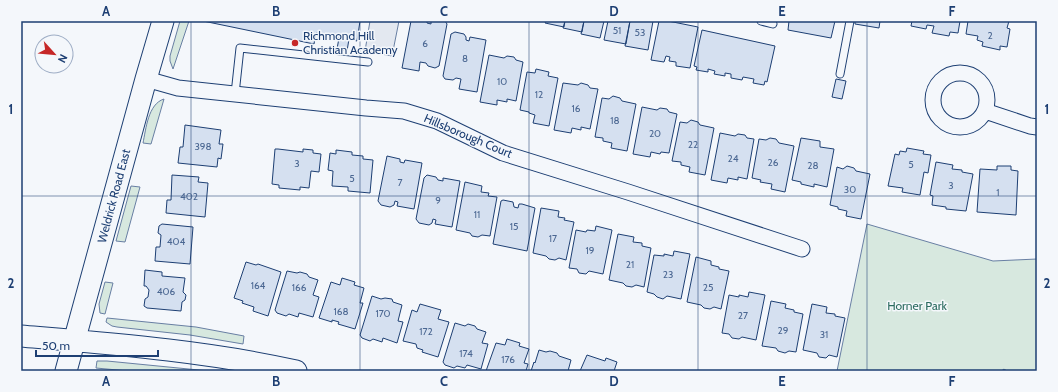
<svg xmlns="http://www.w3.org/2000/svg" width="1058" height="392" viewBox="0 0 1058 392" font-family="Cabin,sans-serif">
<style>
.green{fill:#d7e8df;stroke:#687fa3}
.parking{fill:#e3e8f0;stroke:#687fa3}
.building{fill:#d5e0f0;stroke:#1d3f73}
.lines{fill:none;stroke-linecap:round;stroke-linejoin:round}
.lane-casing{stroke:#1d3f73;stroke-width:9}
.street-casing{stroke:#1d3f73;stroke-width:17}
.secondary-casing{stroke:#1d3f73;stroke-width:23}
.path{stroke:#5e769c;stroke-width:2.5;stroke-dasharray:3 2;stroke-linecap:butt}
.lane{stroke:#f4f7fb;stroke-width:7}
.street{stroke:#f4f7fb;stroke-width:15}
.secondary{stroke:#f4f7fb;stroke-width:21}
.grid{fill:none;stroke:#1d3f73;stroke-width:1;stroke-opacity:0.55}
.poi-dot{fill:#c62828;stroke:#f4f7fb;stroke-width:1.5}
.labels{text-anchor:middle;stroke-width:3;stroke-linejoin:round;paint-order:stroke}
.number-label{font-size:10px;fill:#4b6792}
.poi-label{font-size:12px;fill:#1d3f73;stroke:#f4f7fb;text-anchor:start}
.street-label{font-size:12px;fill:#1d3f73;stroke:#f4f7fb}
.park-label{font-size:12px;fill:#2c6c60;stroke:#f4f7fb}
.neatline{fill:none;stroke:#1d3f73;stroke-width:1.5}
.grid-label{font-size:13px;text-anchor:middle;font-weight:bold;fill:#1d3f73}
</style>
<rect width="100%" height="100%" fill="#f4f7fb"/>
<!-- green -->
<path class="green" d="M180,21H189L173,69L170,61V56Z
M164,99L151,144L143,143C146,129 148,104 164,99Z
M131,186L140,187L125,242L116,241Z
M867,224L993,261L1037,259V371H837Z
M105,282L113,283L105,314L100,313L99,304Z
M107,318L196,327L244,336L243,344L190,335L117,327L112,326L106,322Z
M97,361H107L209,371H128L96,368Z"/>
<!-- parking -->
<path class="parking" d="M370,21H399L392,56L365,51Z"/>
<!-- building -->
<path class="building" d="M203,21H360L357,41L349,39L347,51L337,49L339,38L316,33L314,44Z
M411,21H427V23L431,24V21H445L447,24L439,66L435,68L428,66L426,63L420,62L419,71L402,68Z
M546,21H565L564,27L545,23Z
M565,21H584L582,32L563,28Z
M584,21H604L600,38L581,34Z
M608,21H630L626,44L604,40Z
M630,21H653L648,50L625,46Z
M659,21H668L698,27L690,68L676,66V62L669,61L670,57L666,56L664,62L651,60Z
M789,21H835L831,38L788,30Z
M855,21H880L879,28L855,24Z
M912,21H960L958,33L950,32L949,36L932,33L934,26L927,25L926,29L911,26Z
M968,21H1009L1007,28L1010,29L1007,47L1000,46V50L982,46L983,42L977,40L978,36L966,34Z
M702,30L775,46L767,82L765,81L764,85L753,83L754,79L743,77L742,80L731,78V74L725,73V76L714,74L715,71L708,69V72L696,70L697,67L694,66Z
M455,32L464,34L466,37V40L469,41L470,37L486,40L477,92L459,89L461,79L456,78L453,80L445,79L443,76L451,34Z
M489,55L504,58L507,56L514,57L516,60L523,62L516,101L507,99V102L497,100V105L480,102Z
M536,69L549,72L548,76L558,78L549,126L533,123L535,115L529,113V112L520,110L527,72L535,73Z
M836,79L846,81L842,99L832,97Z
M563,83L578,85L581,83L588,85L590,88L598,89L590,129L581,127V130L572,128L571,133L554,130Z
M613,96L620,98L622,101L636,104L627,151L611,148L612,143L603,141V138L595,137L602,98L609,99Z
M642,107L657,110L660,108L667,109L669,112L677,114L669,153L661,152L660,154L651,152L650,157L633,154Z
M691,120L698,122L700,125L714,128L705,175L689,172L690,167L681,165V162L672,161L680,122L687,123Z
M185,125L221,130L219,144H223L221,159L218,158L217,167L178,163L180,147H183Z
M720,133L735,136L738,134L745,135L747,138L754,139L747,179L738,177V180L728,178L727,183L711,180Z
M770,138L776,139L779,143L794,146L785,192L771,189L772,184L760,182L761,180L752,178L759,139L766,140Z
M801,138L820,141V147L834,149L827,187L814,184V187L801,184V182L792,180Z
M907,148L924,151L923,154L931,155L928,173L924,172L920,195L902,192L903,188L888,186L895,154L899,155L900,151L906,152Z
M275,149H278L303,152V149L313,150V153L321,154L319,172L311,171L309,188L300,187V190L279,188V185L272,184Z
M336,150L352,152V155L363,156V159L373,160L370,193L348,191V187L332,186L333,171L328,170L330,153L336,154Z
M387,156L400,159V162L404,163L405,160L422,163L414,209L397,206L398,202L395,201L394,205L390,207L381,205L378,201Z
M936,162L953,165L952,169L962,170V172L973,174L966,211L946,209V207L932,205L933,196L930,195Z
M847,166L854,168L856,171L870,174L861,219L846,216L847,211L838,209V207L830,205L837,167L843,169Z
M997,166H1011V170L1018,171L1016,215L977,212L980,169L997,170Z
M172,175L199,177L198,182L208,183L205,217L166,213L167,200H171Z
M427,175L436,177L438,180L443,181V178L460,181L452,227L435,224L436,220L433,219L432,223L429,225L419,223L416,219L424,178Z
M465,182L482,186L481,192L489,193L488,196L497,197L490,236L482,235L478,237L472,236L470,233L456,230Z
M503,200L513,202L514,207L518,208L519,204H522L535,208L527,251L493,244L501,201Z
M541,208L559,211L558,217L565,218L564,220L574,222L566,260L559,258L555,260L549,259L546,256L533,253Z
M162,224L193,227L190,264L155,261L156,247H160L161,235L158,233L159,226Z
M596,226L612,230L603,274L589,271L586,274L579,273L577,269L569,268L576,230L586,232L587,230L595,231Z
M618,234L634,237L633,242L642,243V246L651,248L644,287L636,285L632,287L626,286L623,283L609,280Z
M674,251L690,254L681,299L667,296L663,299L657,297L654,294L647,292L654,255L664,256V254L673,256Z
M696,257L711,261V265L719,267V269L729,271L721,309L714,307L710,309L704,308L701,305L687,302Z
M246,262L256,265L258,264L281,272L268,316L253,311L254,307L242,303L243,301L234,298Z
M145,270L162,272V276L185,278L183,292L186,295L185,300L182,302L181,311L147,308L144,306L145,299L148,297L149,290L146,286H144Z
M287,271L297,273L300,272L307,274L309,277L318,280L313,295L319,297L313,317L299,313L298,317L289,314L286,316L277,313L275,310Z
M342,278L355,282L354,285L364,288L360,303H363L355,329L338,324L339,322L332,320V322L319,318L331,282L340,285Z
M749,292L765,295L756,340L742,337L739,339L732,338L729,334L722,333L729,295L739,297V295L748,297Z
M372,296L381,299L385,298L392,299L393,302L402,305L398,321L403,322L397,343L383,338L382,342L373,339L370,341L362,338L360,335Z
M771,301L786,304L785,308L794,310V312L803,314L796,352L789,351L785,353L778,351L776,348L762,346Z
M420,304L441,310L438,319L449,322L438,357L422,352L423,350L417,348L416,344L403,341L412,310L417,312Z
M812,304L827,307L826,313L835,314V316L845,318L837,357L829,355L826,358L819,357L817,353L803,350Z
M455,323L465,326L468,324L475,326L477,329L486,332L482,343L488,344L481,369L467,365L465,368L457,366L454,368L445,365L443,362Z
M507,339L520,343L519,346L529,349L524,363L528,364L526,371H486L496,343L505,345Z
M539,350L546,352L550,351L557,353L559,356L571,360L568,371H531L534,362L535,363Z
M587,355L605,361L606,358L617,362L614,371H580Z"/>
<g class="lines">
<!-- lane casing -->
<g class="lane-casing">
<path id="lane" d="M761,21L773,24
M840,74L850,21
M235,94L240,48L368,62"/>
</g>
<!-- street casing -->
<g class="street-casing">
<path id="street" d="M933 100a27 27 0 1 1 54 0a27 27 0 1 1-54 0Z
M146,79L178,88L366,108L404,111L437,121L503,153L628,192L802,249
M985,111L1030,126L1037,127"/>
</g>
<!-- secondary casing -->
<g class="secondary-casing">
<path id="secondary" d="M21,336C114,344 206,351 296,371
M66,371L146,79L163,21"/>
</g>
<!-- path -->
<path class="path" d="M1003,371L1004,370L1006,371"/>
<!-- lane -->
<use href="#lane" class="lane"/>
<!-- street -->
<use href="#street" class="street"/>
<!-- secondary -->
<use href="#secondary" class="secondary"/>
</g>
<!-- grid -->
<path class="grid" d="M191,21V371M360,21V371M529,21V371M698,21V371M867,21V371M21,196H1037"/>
<!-- markers -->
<circle class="poi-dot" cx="295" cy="43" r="4"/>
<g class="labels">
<!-- number labels -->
<g class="number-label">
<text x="617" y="34">51</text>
<text x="640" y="36">53</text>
<text x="990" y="39">2</text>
<text x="425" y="47">6</text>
<text x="465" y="62">8</text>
<text x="502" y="85">10</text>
<text x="539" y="98">12</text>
<text x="576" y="112">16</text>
<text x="615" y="124">18</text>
<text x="655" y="137">20</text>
<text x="693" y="148">22</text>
<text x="203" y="150">398</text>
<text x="733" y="162">24</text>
<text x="773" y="166">26</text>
<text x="297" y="167">3</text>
<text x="911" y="168">5</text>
<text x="813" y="169">28</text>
<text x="352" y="182">5</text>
<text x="400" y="186">7</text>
<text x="951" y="189">3</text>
<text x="850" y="193">30</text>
<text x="998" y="196">1</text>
<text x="189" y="200">402</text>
<text x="438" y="204">9</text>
<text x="477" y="218">11</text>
<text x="514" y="230">15</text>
<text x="553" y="242">17</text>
<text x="176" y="245">404</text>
<text x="590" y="254">19</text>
<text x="630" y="268">21</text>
<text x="668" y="278">23</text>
<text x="258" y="289">164</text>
<text x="299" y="291">166</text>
<text x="708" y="291">25</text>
<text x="166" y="295">406</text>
<text x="341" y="315">168</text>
<text x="383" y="317">170</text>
<text x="743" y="319">27</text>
<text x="783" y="334">29</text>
<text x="426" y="335">172</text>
<text x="824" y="338">31</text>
<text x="466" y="357">174</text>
<text x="508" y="363">176</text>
</g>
<!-- poi labels -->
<g class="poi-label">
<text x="303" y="40">Richmond Hill<tspan x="303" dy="14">Christian Academy</tspan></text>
</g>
<!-- street labels -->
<g class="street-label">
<text transform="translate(468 136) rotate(23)" y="4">Hillsborough Court</text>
<text transform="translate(114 196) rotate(-75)" y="4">Weldrick Road East</text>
</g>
<!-- park labels -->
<g class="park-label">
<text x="917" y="310">Horner Park</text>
</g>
</g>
<!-- border -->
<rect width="1058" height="392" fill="none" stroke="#f4f7fb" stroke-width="44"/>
<!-- north arrow -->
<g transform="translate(54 54) rotate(117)"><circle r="19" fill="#f4f7fb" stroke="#9eadc5"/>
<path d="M0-3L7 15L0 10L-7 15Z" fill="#c62828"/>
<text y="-6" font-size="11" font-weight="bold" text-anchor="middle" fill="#1d3f73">N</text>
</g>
<!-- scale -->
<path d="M36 350v6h122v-6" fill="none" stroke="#1d3f73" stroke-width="2"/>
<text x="42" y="350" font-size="12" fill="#1d3f73" stroke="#f4f7fb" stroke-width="3" paint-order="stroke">50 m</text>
<rect x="22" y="22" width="1014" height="348" class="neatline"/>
<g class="grid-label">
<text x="106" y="16">A</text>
<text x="276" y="16">B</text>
<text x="444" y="16">C</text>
<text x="614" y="16">D</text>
<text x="782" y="16">E</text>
<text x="952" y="16">F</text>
<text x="11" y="114">1</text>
<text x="1047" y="114">1</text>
<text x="11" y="288">2</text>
<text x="1047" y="288">2</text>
<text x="106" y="386">A</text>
<text x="276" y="386">B</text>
<text x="444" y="386">C</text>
<text x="614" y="386">D</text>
<text x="782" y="386">E</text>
<text x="952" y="386">F</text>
</g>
</svg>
